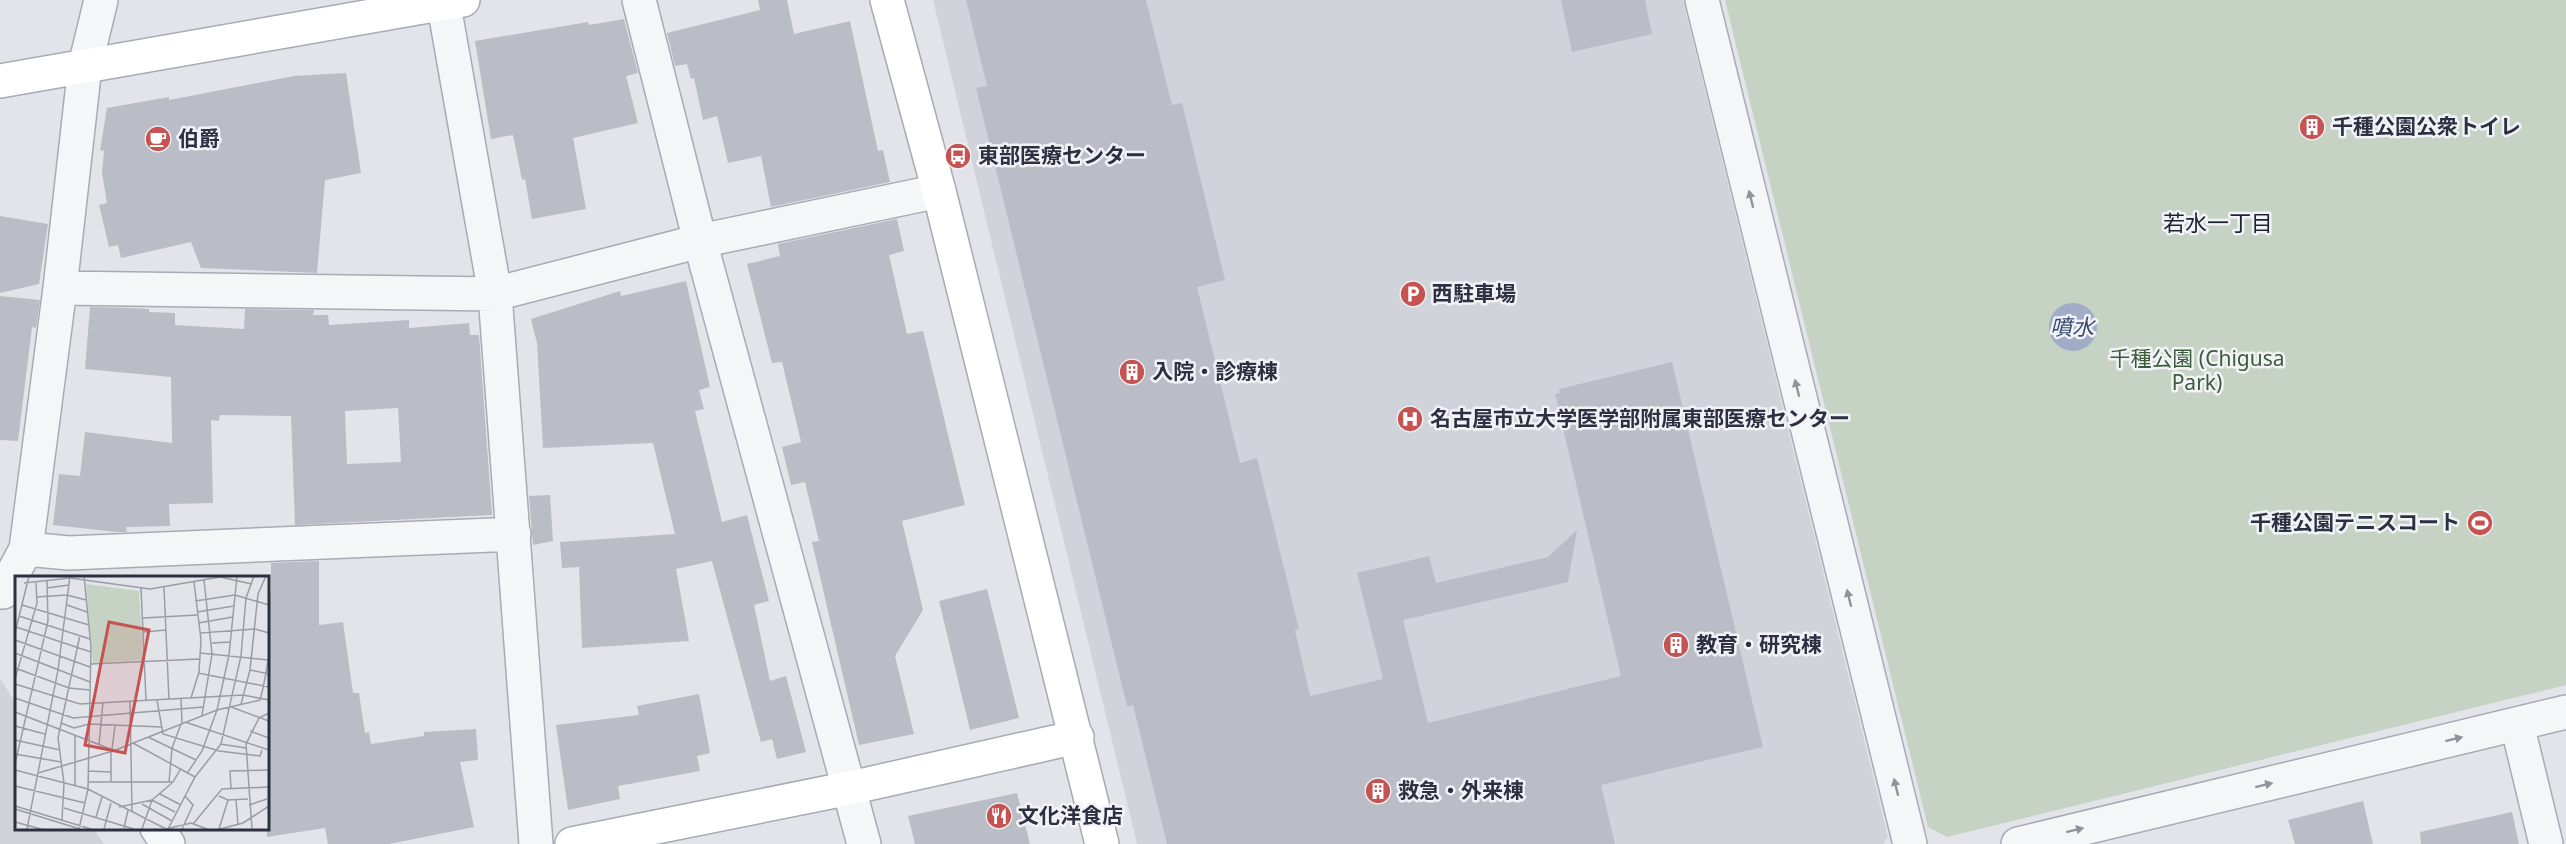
<svg xmlns="http://www.w3.org/2000/svg" width="2566" height="844" viewBox="0 0 2566 844" font-family="'Noto Sans','Noto Sans JP',sans-serif">
<style>
.built{fill:#d1d3db}
.green{fill:#c6d3c4}
.water{fill:#a0adc7}
.building{fill:#babdc6;fill-rule:evenodd}
.lines{fill:none;stroke-linecap:round;stroke-linejoin:round}
.street-casing{stroke:#a8aab4;stroke-width:36}
.secondary-casing{stroke:#a8aab4;stroke-width:36}
.street{stroke:#f5f6f8;stroke-width:33}
.secondary{stroke:#fff;stroke-width:33}
.oneway{fill:#90939c}
.labels{text-anchor:middle;stroke-width:5;stroke-linejoin:round;paint-order:stroke}
.poi-label{font-size:21px;font-weight:bold;fill:#2c3041;stroke:#f2f3f7;text-anchor:start}
.park-label{font-size:21px;fill:#3b5b3a;stroke:#f2f3f7}
.neighbourhood-label{font-size:22px;fill:#1e2132;stroke:#f2f3f7}
.water-label{font-size:22px;font-style:italic;fill:#394972;stroke:#f2f3f7}
.inset-road{fill:none;stroke:#9a9ca6;stroke-width:1.5}
.view{fill:#c55352;fill-opacity:0.15;stroke:#c55352;stroke-width:3}
.inset-edge{fill:none;stroke:#2c3041;stroke-width:3}
</style>
<rect width="100%" height="100%" fill="#e3e4ea"/>
<!-- built -->
<path class="built" d="M933,0H1683L1888,837L1883,844H1137Z
M0,678L16,704V828H93L104,844H0Z"/>
<!-- green -->
<path class="green" d="M1725,0H2566V685L1947,837L1928,827Z"/>
<!-- water -->
<path class="water" d="M2049 327a24 24 0 1 1 48 0a24 24 0 1 1-48 0Z"/>
<!-- building -->
<path class="building" d="M758,0H787L794,34L850,21L878,151L883,150L890,182L771,207L761,156L728,163L717,116L703,120L694,78L691,79L687,64L675,66L667,33L760,10Z
M966,0H1146L1172,105L1182,103L1225,280L1197,287L1240,463L1257,458L1299,629L1295,630L1310,696L1383,679L1357,573L1429,556L1436,583L1548,557L1577,530L1568,582L1403,620L1428,723L1621,676L1555,394L1560,393L1559,389L1672,362L1763,747L1601,785L1615,844H1167L1133,705L1127,706L976,88L987,86Z
M1561,0H1645L1652,34L1572,52Z
M624,19L638,73L626,76L638,123L573,138L586,209L532,219L525,179L522,180L513,135L491,139L475,41L588,22L589,25Z
M346,73L361,173L325,180L317,273L201,268L191,242L121,258L118,245L109,247L99,205L107,203L102,173L104,151L100,150L107,108L169,97V100L294,76Z
M0,216L48,224L39,284L0,293Z
M897,219L904,251L889,255L907,334L923,331L965,505L902,521L923,610L895,656L914,734L859,745L812,542L819,541L805,482L791,485L782,447L801,442L782,362L772,363L747,264L780,256L778,244Z
M686,281L710,387L699,390L704,409L695,411L722,522L747,515L769,601L754,605L770,681L786,676L806,752L777,759L772,739L761,742L712,561L676,569L689,641L582,648L579,567L562,568L560,542L675,534L653,443L543,448L537,343L531,319L620,291L621,296Z
M0,296L40,300L36,328L32,327L18,441L0,440Z
M90,307L133,308L149,309V312L175,313V325L244,329L245,309L314,310L313,315H328L329,325L409,320V328L469,323L470,335H479L492,515L295,525L291,416L220,415L219,421L211,420L213,503L169,504L170,526L126,527L127,532H116L53,525L59,474L80,476L85,432L172,443L171,377L85,369ZM398,408L401,462L347,464L345,411Z
M550,495L553,541L533,545L529,496Z
M319,561V625L343,622L353,693H359L365,733L369,732L371,744L424,736V732L476,729L478,760L460,762L474,827L389,844H328L325,828L267,837V593H271V563Z
M987,589L1019,718L970,730L939,601Z
M699,694L710,753L697,756L700,771L618,786L620,799L568,810L556,725L639,715L637,706Z
M1017,793L1030,844H915L908,816Z
M2363,801L2373,844H2295L2288,820Z
M2512,812L2519,844H2421L2420,832Z"/>
<g class="lines">
<!-- street casing -->
<g class="street-casing">
<path id="street" d="M443,0L495,294L536,844
M639,0L700,241L864,844
M1702,0L1910,844
M60,288L495,294L700,241L939,191
M26,549L69,553L514,534
M3,592L26,549L60,288L85,66L101,0
M2517,724L2546,844
M157,828L168,844
M2018,844L2566,712"/>
</g>
<!-- secondary casing -->
<g class="secondary-casing">
<path id="secondary" d="M887,0L939,191L1102,844
M0,81L463,0
M572,844L850,788L1077,737"/>
</g>
<!-- street -->
<use href="#street" class="street"/>
<!-- secondary -->
<use href="#secondary" class="secondary"/>
</g>
<!-- one-way arrows -->
<defs><path id="oneway-solid" d="M-6-.8H1V-3.2L6.5 0L1 3.2V.8H-6Z" transform="scale(1.5)"/></defs>
<g class="oneway">
<use href="#oneway-solid" transform="translate(1751 199) rotate(-104)"/>
<use href="#oneway-solid" transform="translate(1797 388) rotate(-104)"/>
<use href="#oneway-solid" transform="translate(1849 598) rotate(-104)"/>
<use href="#oneway-solid" transform="translate(2454 739) rotate(-14)"/>
<use href="#oneway-solid" transform="translate(2264 785) rotate(-14)"/>
<use href="#oneway-solid" transform="translate(1896 787) rotate(-104)"/>
<use href="#oneway-solid" transform="translate(2075 830) rotate(-14)"/>
</g>
<!-- icons -->
<defs>
<g id="building-disc" transform="scale(1.35)"><circle r="9.5" fill="#c55352" stroke="#f2f3f7"/><path d="M-4-6H4V6H1V3H-1V6H-4ZM-2.5-4.3h1.7v1.8h-1.7ZM.8-4.3h1.7v1.8H.8ZM-2.5-1h1.7V.8h-1.7ZM.8-1h1.7V.8H.8Z" fill="#fff"/></g>
<g id="cafe-disc" transform="scale(1.35)"><circle r="9.5" fill="#c55352" stroke="#f2f3f7"/><path d="M-5.5-4.5H6V0H3Q3 3.5 0 3.5H-2.5Q-5.5 3.5-5.5 0ZM3-3.2v2h1.7v-2ZM-6 4.5H4V6H-6Z" fill="#fff"/></g>
<g id="bus-disc" transform="scale(1.35)"><circle r="9.5" fill="#c55352" stroke="#f2f3f7"/><path d="M-5-6H5V4H4V6H2V4H-2V6H-4V4H-5ZM-3.5-4V0h7V-4ZM-3.5 1.2v1.5H-2V1.2ZM2 1.2v1.5H3.5V1.2Z" fill="#fff"/></g>
<g id="parking-disc" transform="scale(1.35)"><circle r="9.5" fill="#c55352" stroke="#f2f3f7"/><path d="M-3.5-5.5H1a3.5 3.5 0 0 1 0 7H-1V5.5H-3.5ZM-1-3.4V-.6H.8a1.4 1.4 0 0 0 0-2.8Z" fill="#fff"/></g>
<g id="hospital-disc" transform="scale(1.35)"><circle r="9.5" fill="#c55352" stroke="#f2f3f7"/><path d="M-5-5h3v3.5h4V-5h3V5h-3V1.5h-4V5h-3Z" fill="#fff"/></g>
<g id="stadium-disc" transform="scale(1.35)"><circle r="9.5" fill="#c55352" stroke="#f2f3f7"/><path d="M0-5a6.5 5 0 1 0 0 10a6.5 5 0 1 0 0-10ZM-3.5-1.8h7v3.6h-7Z" fill="#fff"/></g>
<g id="restaurant-disc" transform="scale(1.35)"><circle r="9.5" fill="#c55352" stroke="#f2f3f7"/><path d="M-5-6h1v4h1v-4h1v4h1v-4h1v5L-1.5 .5V6h-2V.5L-5-1ZM5-6V6H3V1.5H1.5Q1.5-4 5-6Z" fill="#fff"/></g>
</defs>
<g fill-rule="evenodd">
<use href="#building-disc" x="2312" y="127"/>
<use href="#cafe-disc" x="158" y="139"/>
<use href="#bus-disc" x="958" y="156"/>
<use href="#parking-disc" x="1413" y="294"/>
<use href="#building-disc" x="1132" y="372"/>
<use href="#hospital-disc" x="1410" y="419"/>
<use href="#stadium-disc" x="2480" y="523"/>
<use href="#building-disc" x="1676" y="645"/>
<use href="#building-disc" x="1378" y="791"/>
<use href="#restaurant-disc" x="999" y="816"/>
</g>
<g class="labels">
<!-- poi labels -->
<g class="poi-label">
<text x="2332" y="134">千種公園公衆トイレ</text>
<text x="178" y="146">伯爵</text>
<text x="978" y="163">東部医療センター</text>
<text x="1432" y="301">西駐車場</text>
<text x="1152" y="379">入院・診療棟</text>
<text x="1430" y="426">名古屋市立大学医学部附属東部医療センター</text>
<text x="2460" y="530" text-anchor="end">千種公園テニスコート</text>
<text x="1696" y="652">教育・研究棟</text>
<text x="1398" y="798">救急・外来棟</text>
<text x="1018" y="823">文化洋食店</text>
</g>
<!-- park labels -->
<g class="park-label">
<text x="2197" y="366">千種公園 (Chigusa<tspan x="2197" dy="24">Park)</tspan></text>
</g>
<!-- neighbourhood labels -->
<g class="neighbourhood-label">
<text x="2218" y="231">若水一丁目</text>
</g>
<!-- water labels -->
<g class="water-label">
<text x="2072" y="335">噴水</text>
</g>
</g>
<!-- overview -->
<g transform="translate(15 576)">
<rect width="254" height="254" fill="#e3e4ea"/>
<path d="M71,8L124,15L128,84L78,87Z" fill="#c6d3c4"/>
<path class="inset-road" d="M9,7L55,2L135,13L205,1L237,8M149,11L154,124M32,12L54,9M126,12L131,124M21,21L52,19L71,24M180,25L220,19L254,29M7,29L74,49M52,29L72,36M182,36L219,30M4,40L75,63M128,42L182,39M183,47L218,41M1,51L76,76M128,56L151,54M0,57L14,0M185,57L240,53L254,57M0,64L75,91M197,67L215,66M0,77L75,106M76,88L184,83M0,92L54,112L75,114M235,94L254,98M183,97L254,111M0,103L22,27L21,7M0,108L65,128L228,119L254,124M0,122L58,142L188,131M176,122L184,96L186,64L179,6M166,123L167,147M142,124L148,158L204,175L245,180L247,174M115,125L117,235M226,128L235,94L243,18L251,0M216,131L254,145M0,136L98,174M187,139L197,78L189,4M170,146L254,174M46,147L59,152L74,148L147,151M0,150L30,158M235,155L254,162M60,160V210M133,161L181,184M0,164L45,174M118,167L180,201M205,168L231,172M84,169L88,126M97,173L100,150M96,176V206M0,178L46,186M0,188L33,45L32,5M0,194L73,213L151,253L176,247L192,253M73,195L96,196M173,196L187,175L202,134L214,79L222,0M23,197L98,175L202,134L245,124L248,112L251,97L253,84H254L185,77M73,206H158L166,192M154,206L157,172L166,148M0,210L70,227M216,213L215,195L254,194M145,218L166,229M204,220L213,224L233,223M221,224L223,249M127,228L157,245M234,229L252,223M0,230L76,253M104,231L137,224L157,207M49,232L119,253M0,233L65,253M81,241L87,221M47,244L49,207L43,162L65,59M0,246L26,253M178,248L207,213L254,211M109,252L113,234M12,253L43,94L55,0M64,253L73,213L76,71L69,0M89,253L96,227M127,253L137,224L160,236M153,253L180,201L206,168L226,80L231,22L239,0M167,253L178,229L170,220M204,253L213,224M205,253L228,247L254,230M237,253L231,168L244,142L254,137"/>
<path class="view" d="M94,46L134,54L110,177L70,169Z"/>
<rect width="254" height="254" class="inset-edge"/>
</g>
</svg>
